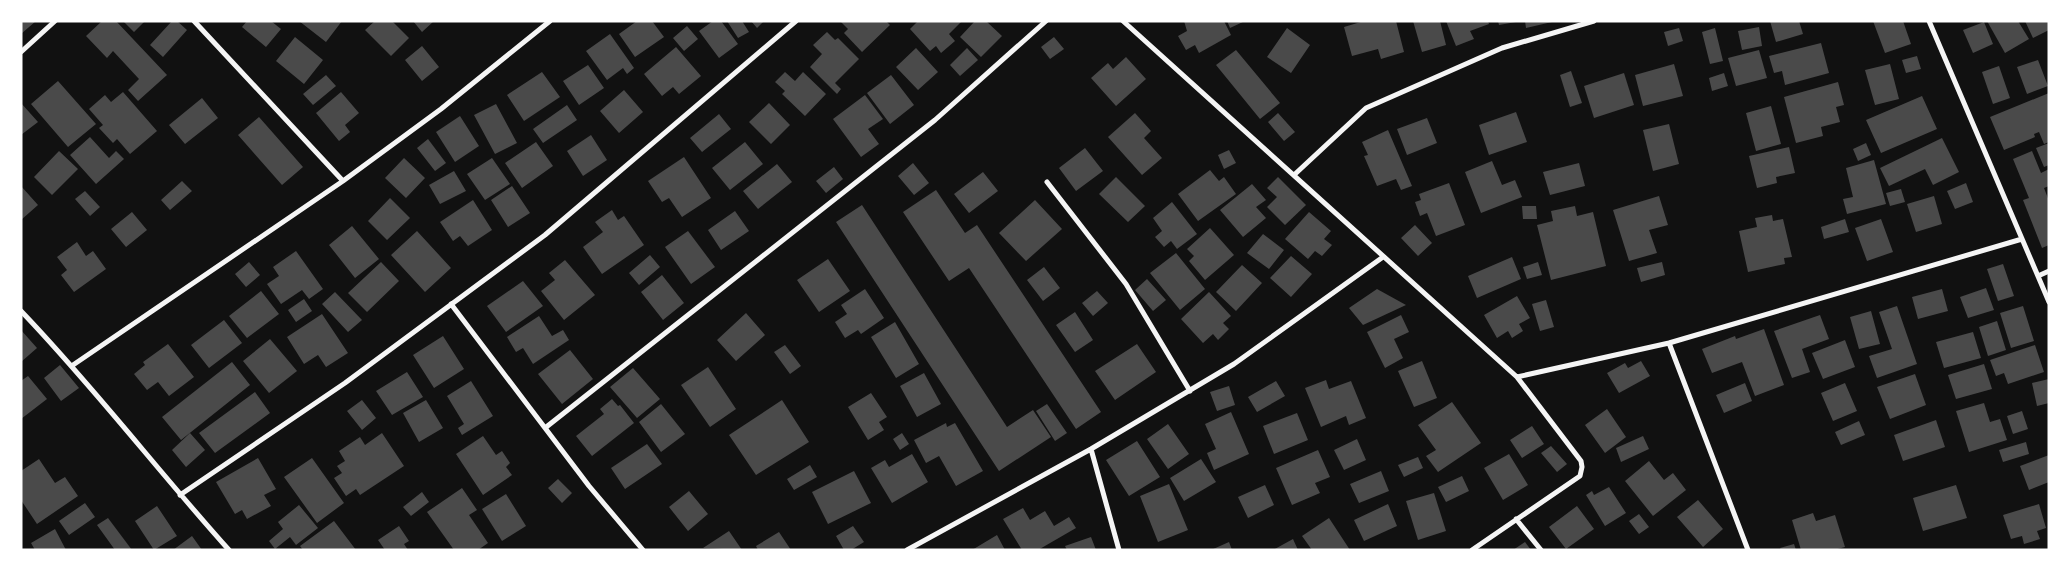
<svg xmlns="http://www.w3.org/2000/svg" width="2070" height="571" viewBox="0 0 2070 571" font-family="Barlow,sans-serif">
<style>
.building{fill:#4a4a4a}
.lines{fill:none;stroke-linecap:round;stroke-linejoin:round}
.minor{stroke:#f5f5f5;stroke-width:5}
</style>
<rect width="100%" height="100%" fill="#111"/>
<!-- building -->
<path class="building" d="M21,21H36L21,34Z
M102,21H116L167,75L138,101L128,90L139,79L113,51L107,58L86,36Z
M123,21H145L134,32Z
M172,21H177L187,30L163,57L150,45Z
M247,21H271L281,29L266,47L242,27Z
M299,21H342L326,42Z
M375,21H392L409,38L391,56L365,30Z
M413,21H434L422,32Z
M637,21H652L664,37L635,57L619,34Z
M713,21H721L738,44L719,58L699,31Z
M727,21H742L749,32L738,38Z
M751,21H764L757,28Z
M840,21H886L890,25L862,52L844,33L848,29Z
M918,21H962L949,34L955,41L941,53L936,46L930,51L910,29Z
M975,21H986L1002,36L981,57L960,37Z
M1184,21H1224L1231,35L1199,53L1195,45L1186,50L1178,36L1187,31Z
M1227,21H1245L1230,28Z
M1364,21H1396L1404,52L1381,59L1378,49L1352,56L1344,27Z
M1413,21H1440L1446,45L1422,52Z
M1446,21H1488L1489,24L1470,31L1474,39L1456,46Z
M1498,21H1516V22L1499,25Z
M1525,21H1552V22L1526,28Z
M1770,21H1799L1803,34L1776,42Z
M1873,21H1903L1911,44L1885,53Z
M1987,21H2018L2029,39L2005,53Z
M2025,21H2048L2049,30L2033,38Z
M1984,22L1993,44L1973,53L1963,30Z
M687,26L698,39L684,51L673,38Z
M1759,27L1762,46L1742,50L1738,31Z
M1287,28L1310,45L1291,73L1267,57Z
M1679,28L1683,41L1668,46L1664,32Z
M1715,28L1723,61L1710,64L1702,32Z
M827,32L835,40L838,38L859,59L835,83L841,89L837,94L810,67L822,54L813,45Z
M610,34L634,68L627,74L623,68L607,80L586,51Z
M295,37L323,60L304,84L276,61Z
M1054,37L1064,49L1050,59L1041,47Z
M1821,43L1829,73L1785,85L1782,71L1774,73L1769,56Z
M422,46L439,67L422,81L405,60Z
M676,47L701,76L679,94L673,87L662,96L644,74Z
M916,48L938,72L918,90L896,67Z
M967,48L978,60L960,76L950,65Z
M1236,50L1280,103L1260,119L1216,65Z
M1759,50L1767,78L1736,86L1728,58Z
M1917,56L1921,69L1906,73L1902,60Z
M1126,57L1146,79L1116,106L1091,78L1108,63L1113,69Z
M2038,60L2048,86L2027,94L2017,67Z
M1674,64L1683,96L1643,106L1635,75Z
M1890,64L1899,99L1875,105L1865,70Z
M588,65L604,88L579,105L563,81Z
M1999,66L2010,98L1993,104L1982,72Z
M1571,71L1582,103L1570,107L1560,75Z
M542,72L560,97L524,121L507,95Z
M785,72L795,81L803,72L826,94L805,116L782,94L785,91L775,82Z
M1624,73L1634,105L1594,118L1584,86Z
M1724,73L1728,86L1712,91L1709,78Z
M326,75L336,86L313,105L303,94Z
M891,75L914,105L890,124L867,93Z
M58,81L96,124L68,147L31,104Z
M1838,82L1844,105L1836,107L1840,122L1821,127L1823,136L1796,143L1784,97Z
M624,90L643,112L619,133L600,111Z
M123,92L157,131L130,154L117,139L113,143L99,128L103,125L89,109L105,95L111,102Z
M341,92L359,113L345,125L350,132L339,141L316,113Z
M2049,93V142L2044,144L2039,132L2034,134L2035,137L2004,150L1990,117Z
M865,95L883,119L868,129L879,144L861,157L833,119Z
M1922,96L1937,129L1881,153L1866,120Z
M202,98L218,118L185,144L169,125Z
M21,103L38,122L21,135Z
M769,103L790,125L771,144L749,122Z
M496,104L517,143L495,154L474,115Z
M567,105L577,120L543,143L533,129Z
M1771,106L1781,144L1756,151L1746,113Z
M1516,112L1527,142L1489,155L1479,125Z
M1135,113L1151,131L1144,138L1162,158L1142,175L1108,137Z
M1278,113L1295,132L1284,141L1268,122Z
M719,114L731,129L702,152L690,138Z
M460,116L479,146L455,162L436,132Z
M259,117L303,167L282,185L238,135Z
M1427,118L1437,143L1407,155L1397,129Z
M1669,124L1679,164L1653,171L1643,130Z
M1388,130L1412,186L1401,190L1396,179L1377,186L1364,156L1368,155L1362,142Z
M591,135L607,160L583,176L567,151Z
M90,137L109,158L116,151L124,159L96,184L70,155Z
M1942,138L1959,172L1933,185L1925,169L1889,186L1880,168Z
M428,139L446,163L435,171L417,148Z
M536,142L553,166L522,188L505,163Z
M745,142L763,164L730,190L712,168Z
M1866,143L1871,155L1858,161L1853,149Z
M2049,143V165L2044,167L2036,148Z
M1789,147L1795,173L1776,177L1777,183L1757,188L1749,156Z
M1085,148L1103,171L1076,191L1059,168Z
M1229,150L1236,163L1224,169L1218,155Z
M59,151L78,169L52,195L34,177Z
M2032,151L2041,173L2049,169V186L2044,188L2049,201V245L2042,248L2023,200L2029,198L2013,159Z
M684,157L711,198L682,217L669,198L662,202L648,181Z
M404,158L425,178L406,198L385,178Z
M492,158L510,184L485,200L467,174Z
M1874,160L1886,204L1847,214L1843,199L1853,197L1846,168Z
M1492,161L1502,185L1515,180L1522,197L1481,213L1465,172Z
M913,163L929,183L914,195L898,176Z
M1579,163L1585,186L1550,195L1543,172Z
M777,164L792,182L758,209L743,191Z
M834,167L843,179L826,193L816,181Z
M1210,170L1219,181L1224,177L1236,194L1198,221L1178,194Z
M454,171L466,191L440,204L429,185Z
M983,172L998,191L969,213L954,194Z
M1116,177L1145,206L1128,222L1099,194Z
M1278,177L1306,205L1285,225L1267,207L1277,197L1267,188Z
M182,181L192,191L170,210L161,200Z
M1449,183L1465,225L1436,236L1427,213L1420,216L1415,202L1421,200L1419,194Z
M1966,183L1973,202L1955,209L1947,191Z
M1252,184L1266,200L1256,207L1266,218L1243,237L1220,210Z
M21,186L38,205L21,220Z
M512,186L530,213L508,227L491,200Z
M1901,189L1905,202L1890,206L1886,193Z
M936,190L965,233L977,225L1101,412L1076,429L969,268L949,281L903,212Z
M85,191L100,207L90,216L75,199Z
M1659,196L1668,225L1649,230L1657,253L1629,261L1613,210Z
M1934,196L1942,224L1916,232L1907,204Z
M390,198L410,218L387,240L368,221Z
M473,200L492,230L468,246L460,236L453,241L440,222Z
M1035,200L1062,229L1026,261L999,233Z
M1172,202L1197,234L1177,249L1171,241L1164,247L1155,237L1162,231L1153,218Z
M862,205L1007,427L1033,410L1051,437L999,471L836,222Z
M1522,206H1536L1537,219H1523Z
M1575,206L1577,216L1593,212L1606,266L1551,280L1537,225L1553,221L1551,211Z
M612,210L618,220L624,216L644,245L602,274L583,247L603,232L595,222Z
M735,211L749,231L721,250L708,230Z
M132,212L147,230L126,247L111,229Z
M1309,212L1331,231L1324,239L1332,245L1322,256L1315,251L1308,259L1285,239Z
M1772,215L1773,221L1783,219L1792,257L1784,258L1785,264L1748,272L1739,231L1757,227L1755,218Z
M1845,219L1849,232L1824,239L1821,227Z
M1881,219L1893,252L1867,261L1855,228Z
M1415,225L1432,243L1418,256L1401,238Z
M352,226L379,259L355,278L329,245Z
M1210,228L1234,255L1205,280L1189,261L1194,256L1187,249Z
M417,231L451,268L425,292L391,255Z
M688,231L715,267L691,284L665,247Z
M1263,234L1284,250L1269,269L1247,253Z
M77,242L86,256L93,251L106,269L74,292L61,275L67,270L57,257Z
M296,251L323,289L309,299L302,290L281,304L267,284L279,276L273,267Z
M1176,253L1205,289L1180,310L1150,273Z
M650,255L660,267L639,285L629,273Z
M1291,256L1312,274L1291,297L1270,278Z
M1512,257L1521,279L1477,298L1468,276Z
M828,259L850,291L819,312L797,280Z
M565,260L595,295L564,320L541,291L555,280L549,273Z
M249,262L260,275L246,287L235,274Z
M381,262L399,281L367,312L348,293Z
M1538,262L1542,275L1527,279L1523,267Z
M1662,262L1665,275L1641,282L1637,268Z
M2003,264L2014,296L1998,301L1987,269Z
M1242,265L1262,283L1236,311L1216,292Z
M1044,267L1060,288L1043,301L1027,280Z
M662,275L684,303L663,320L641,292Z
M1147,279L1166,300L1153,311L1135,290Z
M523,281L543,306L506,332L487,306Z
M1986,288L1994,310L1968,318L1960,297Z
M865,289L884,318L861,334L858,330L845,338L835,322L847,314L841,305Z
M1377,289L1406,305L1363,325L1349,308Z
M1942,289L1948,311L1918,319L1912,297Z
M261,291L279,314L247,338L229,316Z
M1097,291L1108,303L1093,316L1082,303Z
M335,292L362,320L348,332L322,304Z
M1209,292L1231,316L1223,323L1229,329L1218,340L1213,334L1203,343L1181,319Z
M1517,296L1530,318L1519,324L1523,331L1512,338L1508,331L1497,338L1484,315Z
M304,299L312,311L296,322L288,310Z
M1546,300L1554,327L1540,331L1532,304Z
M1897,306L1917,364L1877,378L1869,356L1892,349L1879,312Z
M2023,306L2034,341L2011,348L2000,313Z
M1871,311L1880,344L1859,349L1850,317Z
M1075,312L1093,340L1075,352L1056,325Z
M746,313L765,335L736,361L717,340Z
M322,314L348,353L326,367L318,355L304,364L287,337Z
M1401,315L1409,332L1394,339L1403,358L1385,368L1367,332Z
M1820,315L1829,339L1802,349L1810,372L1792,378L1774,331Z
M539,316L552,336L563,330L569,340L533,364L523,348L516,352L507,337Z
M224,320L242,343L209,368L191,345Z
M1997,321L2006,350L1988,356L1979,327Z
M895,322L919,364L896,378L871,337Z
M1764,329L1784,385L1755,396L1742,362L1712,373L1702,349L1735,336L1736,339Z
M21,330L37,348L21,362Z
M1973,332L1981,358L1944,368L1936,342Z
M443,336L464,369L434,388L413,355Z
M270,339L297,371L269,393L243,361Z
M1845,340L1855,367L1823,379L1812,353Z
M168,344L194,377L169,396L158,382L147,390L134,374L145,365L143,362Z
M1137,344L1156,372L1115,400L1095,371Z
M785,345L801,366L790,374L774,352Z
M2035,345L2044,372L2008,384L2004,373L1996,376L1990,360Z
M570,350L593,379L562,404L538,374Z
M1422,361L1437,398L1414,407L1398,371Z
M1641,361L1650,376L1619,393L1607,373L1625,363L1628,368Z
M232,362L250,385L181,440L162,417Z
M1984,364L1992,389L1956,399L1948,375Z
M60,365L79,388L61,401L44,378Z
M708,367L736,409L710,427L681,385Z
M633,368L660,399L637,418L610,387Z
M407,372L423,397L392,415L376,391Z
M924,373L941,404L917,417L900,386Z
M1915,374L1926,405L1890,419L1877,387Z
M28,376L47,399L21,419V381Z
M2049,379V403L2037,406L2032,383Z
M1326,380L1329,389L1351,381L1366,418L1349,425L1346,416L1321,427L1305,388Z
M471,381L493,416L462,435L458,428L464,424L447,396Z
M1276,381L1285,396L1257,412L1248,397Z
M1745,383L1752,401L1724,413L1716,395Z
M1845,383L1857,411L1833,421L1821,393Z
M1229,386L1235,405L1217,411L1210,392Z
M255,392L270,413L215,453L199,433Z
M871,393L887,417L879,422L884,430L868,440L848,407Z
M612,399L618,406L620,405L634,423L592,456L576,436L604,414L600,409Z
M362,400L376,418L362,430L347,411Z
M426,400L443,428L419,442L403,413Z
M782,400L809,442L756,475L729,435Z
M1452,402L1481,443L1438,472L1426,456L1436,450L1418,425Z
M1984,403L1990,422L2000,419L2007,440L1969,452L1956,411Z
M661,404L685,434L661,452L639,422Z
M1047,404L1067,433L1055,441L1036,411Z
M1607,409L1626,437L1605,453L1585,425Z
M2022,411L2028,429L2013,434L2007,416Z
M1231,412L1249,454L1214,470L1207,453L1216,449L1205,424Z
M1297,413L1308,440L1274,454L1263,426Z
M1936,420L1945,447L1903,461L1894,435Z
M1859,421L1865,435L1841,445L1835,432Z
M946,423L947,427L955,423L983,471L956,486L939,456L926,463L914,440Z
M1168,424L1189,454L1168,469L1147,439Z
M1532,426L1544,444L1522,458L1510,440Z
M190,433L205,450L186,467L172,450Z
M382,433L404,466L360,495L356,489L346,496L334,478L342,473L337,466L345,461L339,451L360,437L365,445Z
M902,433L909,444L900,450L893,439Z
M483,436L496,455L502,451L510,463L506,467L512,475L483,495L456,454Z
M1643,436L1649,449L1621,462L1616,448Z
M1357,439L1366,460L1344,470L1334,450Z
M1137,441L1160,477L1129,496L1106,460Z
M2026,442L2029,454L2003,462L1999,450Z
M647,444L662,464L625,489L611,468Z
M1551,446L1567,464L1557,472L1541,453Z
M1318,450L1330,477L1315,483L1320,493L1292,505L1276,468Z
M912,454L928,482L892,503L871,468L885,460L889,467Z
M1509,454L1528,485L1503,500L1484,468Z
M2049,455V482L2029,490L2020,466Z
M1418,457L1423,468L1404,477L1398,465Z
M258,458L276,489L264,495L271,506L247,519L242,510L235,514L216,482Z
M312,458L344,503L317,523L284,477Z
M39,459L55,483L65,477L78,496L37,524L21,500V471Z
M1201,459L1216,482L1184,501L1170,478Z
M1649,461L1664,480L1673,473L1686,490L1653,516L1625,481Z
M810,465L817,477L794,490L787,479Z
M854,471L871,503L828,524L812,492Z
M1381,471L1389,491L1359,503L1350,484Z
M1462,476L1469,491L1446,502L1438,487Z
M558,479L572,493L562,503L548,488Z
M1169,484L1188,530L1158,542L1140,496Z
M1265,485L1274,505L1248,518L1238,497Z
M1956,485L1967,518L1923,531L1913,498Z
M1609,487L1626,513L1605,526L1586,495L1592,491L1594,495Z
M462,488L477,510L469,515L488,543L478,550H454L427,512Z
M689,491L708,514L688,531L669,507Z
M422,492L429,502L411,516L403,507Z
M1434,493L1446,531L1418,540L1406,501Z
M506,494L526,526L502,541L482,509Z
M1698,500L1723,529L1703,547L1677,517Z
M85,503L95,517L69,535L59,521Z
M1388,504L1397,526L1364,541L1354,520Z
M2039,504L2046,528L2037,531L2040,539L2024,544L2022,536L2011,539L2003,515Z
M299,505L318,528L296,545L290,537L275,549L269,541L283,529L278,522Z
M157,506L177,536L154,550L135,521Z
M1577,506L1594,529L1566,549L1549,527Z
M1023,508L1030,520L1045,511L1054,526L1069,517L1076,528L1038,550H1022L1003,519Z
M1813,513L1816,521L1835,515L1845,547L1834,550H1801L1792,520Z
M1639,514L1649,527L1639,534L1629,521Z
M108,518L132,550H115L97,525Z
M1329,518L1350,550H1312L1302,536Z
M334,521L356,550H303L300,546Z
M399,526L409,541L404,544L408,550H385L378,540Z
M853,526L864,542L851,550H844L836,536Z
M55,529L66,550H35L31,543Z
M729,531L742,550L703,548Z
M779,532L791,550H758L756,546Z
M997,535L1005,550H972Z
M192,536L202,550H173Z
M1091,537L1096,550H1067L1065,546Z
M1293,539L1298,550H1273Z
M1229,542L1232,550H1211Z
M1525,542L1531,550H1513Z
M1794,544L1796,550H1781L1780,548Z"/>
<g class="lines">
<!-- minor -->
<path class="minor" d="M194,21L343,181
M1123,21L1517,377L1669,343L2022,239
M1929,21L2049,302
M21,52L55,21
M1294,175L1366,108L1502,48L1594,21
M1047,182L1126,284L1190,391
M2038,276L2049,271
M451,304L589,486L643,550
M21,311C94,387 158,471 229,550
M1669,343L1748,550
M73,365L343,181L441,109L550,21
M545,428L935,120L1046,21
M1091,449L1119,550
M180,495L345,383L545,235L796,21
M1516,519L1541,550
M907,550L1091,449L1234,364L1383,257
M1472,550L1580,476L1582,467L1581,461L1517,377"/>
</g>
<!-- border -->
<rect width="2070" height="571" fill="none" stroke="#ffffff" stroke-width="45"/>
</svg>
